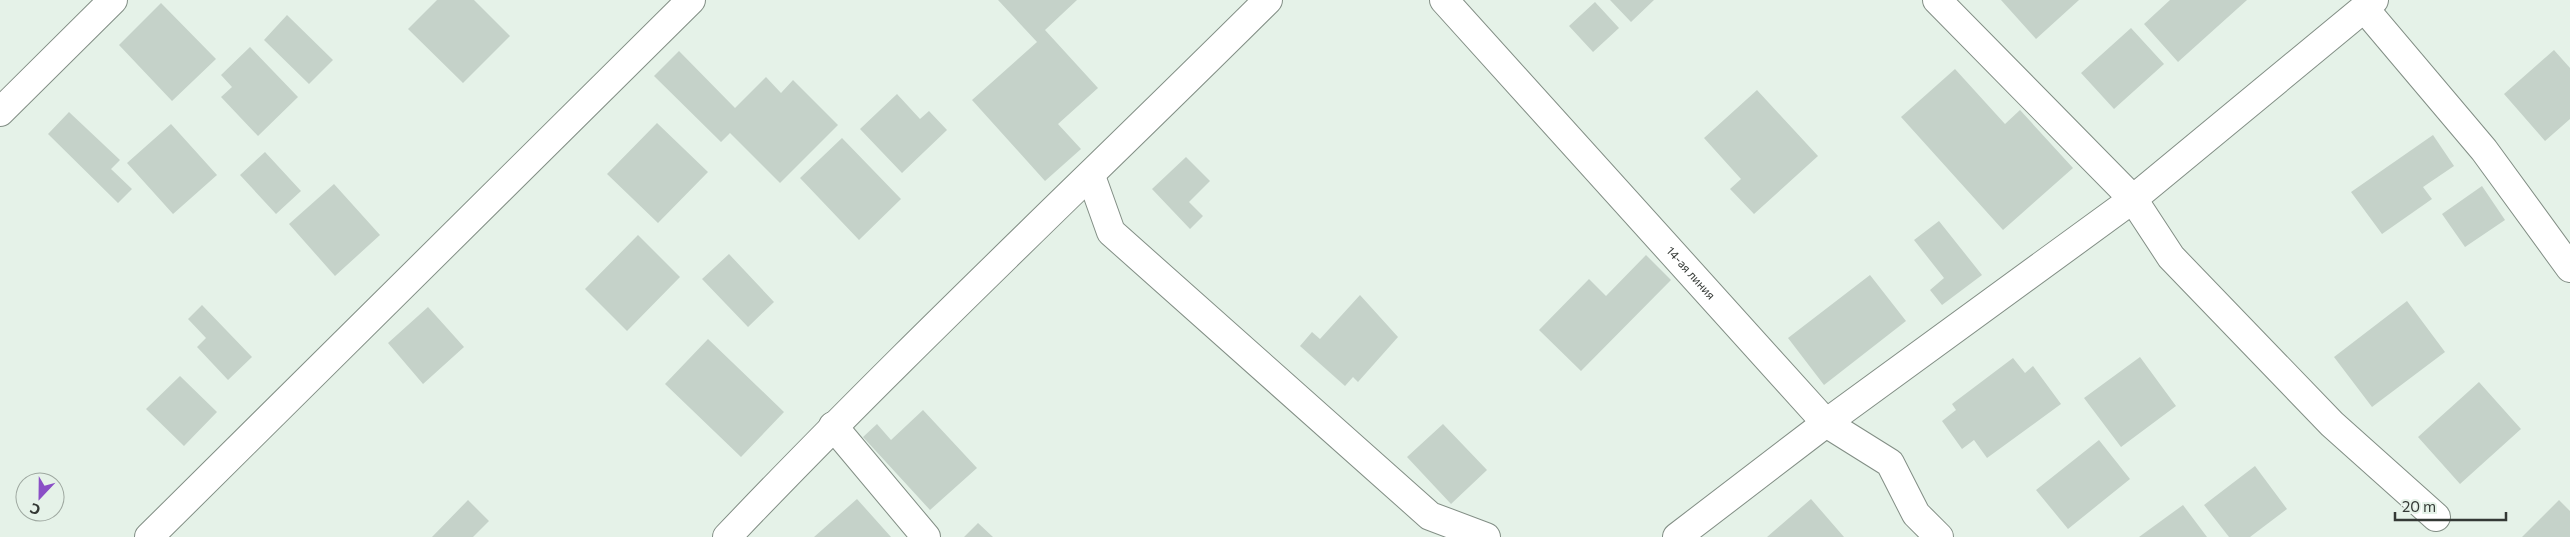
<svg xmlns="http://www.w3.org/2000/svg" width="2570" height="537" viewBox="0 0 2570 537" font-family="Commissioner,sans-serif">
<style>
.building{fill:#c5d2c9}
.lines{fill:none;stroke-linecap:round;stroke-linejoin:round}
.minor-casing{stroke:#828e85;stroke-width:30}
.minor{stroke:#fff;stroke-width:28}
.labels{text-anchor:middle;stroke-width:5;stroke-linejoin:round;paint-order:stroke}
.street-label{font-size:12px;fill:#343935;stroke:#e5f2e8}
</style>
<rect width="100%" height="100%" fill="#e5f2e8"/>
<!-- building -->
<path class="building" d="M437,0H474L510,36L463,83L408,29Z
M998,0H1077L1045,30L1098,88L1058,124L1081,149L1045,181L972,100L1037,42Z
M1610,0H1654L1631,22Z
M2001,0H2079L2036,39Z
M2170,0H2247L2178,62L2144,24Z
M1595,2L1619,28L1593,52L1569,26Z
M161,3L216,59L172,101L119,45Z
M287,15L333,60L309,84L264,40Z
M2131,28L2164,64L2114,109L2081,73Z
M250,47L298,97L258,136L221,97L232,87L221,75Z
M2554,50L2570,68V119L2545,141L2504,94Z
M679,51L735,108L766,77L781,93L793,80L838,125L780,183L730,133L721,142L654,76Z
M1955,69L2005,124L2020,110L2073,168L2003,230L1901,117Z
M1757,90L1818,156L1754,214L1730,189L1741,179L1704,138Z
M897,94L920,119L929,111L947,130L902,173L860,129Z
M69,112L120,160L111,169L132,189L118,203L48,134Z
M657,123L708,172L658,223L607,174Z
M171,124L217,175L173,214L127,163Z
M2433,135L2454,166L2423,187L2432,199L2382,234L2351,192Z
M842,138L901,199L859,240L800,178Z
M265,152L301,191L276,214L240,175Z
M1186,157L1210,181L1189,202L1203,216L1190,229L1152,189Z
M334,184L380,235L335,276L289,224Z
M2482,186L2505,220L2465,247L2442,214Z
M1939,221L1982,275L1942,305L1930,290L1944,278L1914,240Z
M638,235L680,277L627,331L585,289Z
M729,254L774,302L748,327L702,279Z
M1646,255L1671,280L1581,371L1539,330L1589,279L1606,296Z
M1870,275L1906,321L1824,385L1788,338Z
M1360,295L1398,337L1358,382L1353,377L1345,386L1300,346L1312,332L1320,339Z
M2407,301L2445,352L2372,407L2334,357Z
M202,305L252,357L228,380L197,347L206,338L188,319Z
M428,307L464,347L423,384L388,343Z
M708,339L784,412L741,457L665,384Z
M2140,357L2176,406L2121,447L2084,398Z
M2013,358L2025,373L2033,366L2061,404L1987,458L1974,440L1962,449L1942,421L1956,410L1952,404Z
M180,376L217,412L184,446L146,409Z
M2479,382L2521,429L2460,484L2418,437Z
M923,410L977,468L930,510L863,437L877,424L891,440Z
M1443,424L1487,470L1451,504L1407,457Z
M2099,440L2130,479L2068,529L2036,490Z
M2255,466L2287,509L2250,537H2229L2204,505Z
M857,499L891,537H814Z
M1811,499L1844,537H1767Z
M468,500L489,521L473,537H432Z
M2559,500L2570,511V537H2522Z
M2183,505L2207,537H2139Z
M978,523L993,537H964Z"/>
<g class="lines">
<!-- minor casing -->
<g class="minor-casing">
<g id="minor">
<path id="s1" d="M1444,0L1826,423L1890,463L1916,514L1939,537"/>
<path d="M1937,0L2133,199L2171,257L2332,424L2436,517"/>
<path d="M2364,8L2484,150L2570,268"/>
<path d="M0,112L113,0"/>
<path d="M1091,176L1111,232L1430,516L1486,537"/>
<path d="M833,426L926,537"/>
<path d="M149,537L691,0"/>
<path d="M727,537C902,353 1088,179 1268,0"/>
<path d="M1677,537L1826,423L2133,199L2374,0"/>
</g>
</g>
<!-- minor -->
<use href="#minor" class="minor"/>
</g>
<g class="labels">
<!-- street labels -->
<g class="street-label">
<text dy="4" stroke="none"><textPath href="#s1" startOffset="368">14-ая линия</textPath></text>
</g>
</g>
<!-- north arrow -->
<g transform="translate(40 497) rotate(202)"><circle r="24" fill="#e5f2e8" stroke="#9ea8a0"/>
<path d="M0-4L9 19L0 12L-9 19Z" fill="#8a4fc6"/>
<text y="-8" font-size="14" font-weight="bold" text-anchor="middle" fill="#343935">С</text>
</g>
<!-- scale -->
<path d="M2395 512v8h111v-8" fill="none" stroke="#343935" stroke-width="2.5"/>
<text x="2402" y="512" font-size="15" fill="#343935" stroke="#e5f2e8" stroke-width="4" paint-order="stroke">20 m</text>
</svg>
